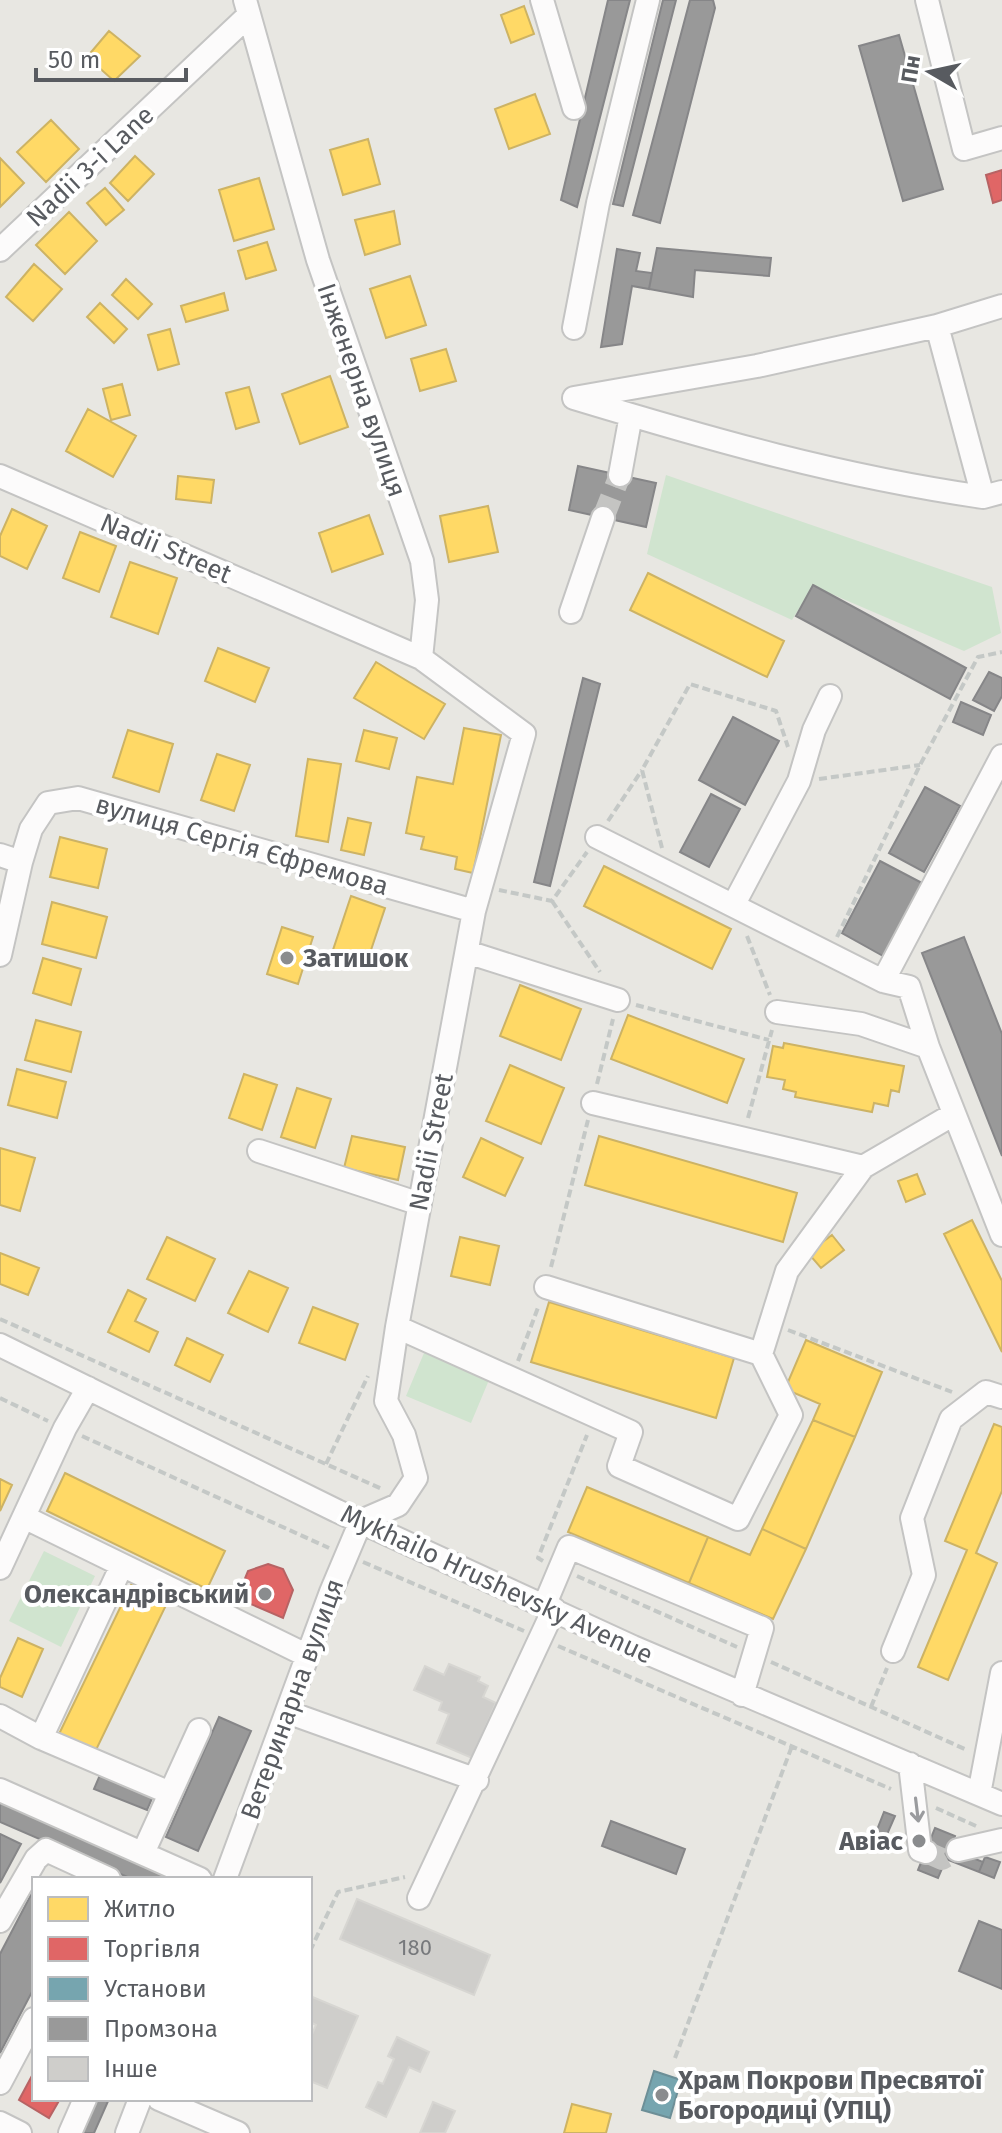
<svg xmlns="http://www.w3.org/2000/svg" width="1002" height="2133" viewBox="0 0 1002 2133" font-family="'Fira Sans',sans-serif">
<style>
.green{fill:#d0e4cf}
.homes{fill:#ffd966;stroke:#cdb364;stroke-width:2}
.shops{fill:#e06666;stroke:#b76364;stroke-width:2}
.public{fill:#76a5af;stroke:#6d8f97;stroke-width:2}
.industry{fill:#999;stroke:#868688;stroke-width:2}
.building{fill:#cfcecb;stroke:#d7d6d2;stroke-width:2}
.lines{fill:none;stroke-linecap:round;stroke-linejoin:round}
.minor-tunnel{stroke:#c4c4c2;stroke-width:22;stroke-dasharray:22 11;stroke-linecap:butt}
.minor-casing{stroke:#c4c4c3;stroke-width:26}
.path{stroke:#c4c8c6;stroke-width:4;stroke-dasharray:8 4;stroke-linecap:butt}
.minor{stroke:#fcfbfb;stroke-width:22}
.oneway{stroke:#9a9b9e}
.poi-dot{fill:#8a8c8e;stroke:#fff;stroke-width:3}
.labels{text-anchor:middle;stroke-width:8;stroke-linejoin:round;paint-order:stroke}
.number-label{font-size:22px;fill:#77797c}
.street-label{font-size:26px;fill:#585b60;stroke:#fff}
.poi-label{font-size:26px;font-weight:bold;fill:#585b60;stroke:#fff;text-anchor:start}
</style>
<rect width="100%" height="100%" fill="#e8e7e2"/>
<!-- green -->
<path class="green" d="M666,475L992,587L1001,633L964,651L813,586L792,620L647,554Z
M424,1353L489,1380L471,1423L406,1396Z
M44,1551L95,1576L61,1647L9,1621Z"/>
<!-- homes -->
<path class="homes" d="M524,6L534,34L511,43L501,15Z
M109,31L140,56L114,81L87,57Z
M535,94L550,134L509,149L495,109Z
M51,120L79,149L46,182L17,152Z
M368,139L380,184L343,195L330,150Z
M135,156L154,174L128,201L110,183Z
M0,158L24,183L0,207Z
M259,178L274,229L234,241L219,190Z
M105,188L124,210L106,225L87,203Z
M394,211L400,244L365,255L355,220Z
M69,212L97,241L65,274L36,245Z
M267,242L276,270L246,279L238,251Z
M34,264L62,289L33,321L6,297Z
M410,276L426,325L386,338L370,289Z
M126,279L152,304L138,319L112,295Z
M224,293L228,310L186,322L181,306Z
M100,303L127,329L114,343L87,317Z
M170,329L179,364L158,370L148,335Z
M446,349L456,381L420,391L411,359Z
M330,376L348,427L300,444L282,394Z
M122,384L130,415L111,420L103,389Z
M249,387L259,422L236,429L226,393Z
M88,409L136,436L113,477L66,451Z
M178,476L214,480L211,503L176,499Z
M488,506L498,552L449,562L440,516Z
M12,509L47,526L27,569L0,556V536Z
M369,515L383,554L332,572L319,533Z
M80,532L116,546L99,592L63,578Z
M130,562L177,578L158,634L111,617Z
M648,573L784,641L767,677L630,610Z
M218,648L269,668L255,702L205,681Z
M376,662L445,704L424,739L354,698Z
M464,728L501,735L473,873L455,869L457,857L421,849L424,837L406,833L417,777L453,784Z
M128,730L173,744L159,792L113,777Z
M364,730L397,738L389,769L356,761Z
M217,754L250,765L234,811L201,800Z
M308,759L341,764L328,842L296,836Z
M348,818L371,823L364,855L341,850Z
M60,837L107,849L98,888L50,877Z
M604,866L731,929L712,969L584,906Z
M351,896L385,908L366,965L332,953Z
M52,902L107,917L96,958L42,944Z
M282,927L313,937L298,984L267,974Z
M43,958L81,969L71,1005L33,993Z
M520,985L581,1009L561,1060L500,1036Z
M628,1015L744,1059L727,1103L611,1059Z
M36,1020L81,1032L71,1072L25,1060Z
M784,1043L904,1066L899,1092L891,1090L888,1106L874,1103L872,1112L795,1097L796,1092L783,1089L785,1080L767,1077L773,1046L783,1048Z
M510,1065L564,1088L541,1144L486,1121Z
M17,1069L66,1082L57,1118L8,1105Z
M244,1074L277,1085L262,1130L229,1118Z
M297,1088L331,1099L315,1148L281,1137Z
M352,1136L405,1147L398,1180L344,1168Z
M599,1136L797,1193L783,1242L585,1185Z
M481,1138L523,1158L505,1196L463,1177Z
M0,1148L35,1158L20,1211L0,1205Z
M917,1174L925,1194L906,1202L898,1181Z
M972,1220L1002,1281V1352L944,1234Z
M832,1235L844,1250L821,1268L808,1253Z
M167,1237L215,1259L195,1301L147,1279Z
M460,1237L499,1246L490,1285L451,1276Z
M0,1253L39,1268L28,1295L0,1284Z
M249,1271L288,1288L268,1332L228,1313Z
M128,1290L146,1299L135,1321L158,1332L149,1352L108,1332Z
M549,1302L734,1358L716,1418L531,1362Z
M313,1307L358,1324L345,1360L299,1343Z
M187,1338L223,1355L210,1382L175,1365Z
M806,1340L882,1372L855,1437L813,1420L820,1404L785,1389Z
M813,1420L855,1437L806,1549L762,1529Z
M994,1424L1002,1427V1491L976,1553L997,1563L948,1680L918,1667L967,1550L945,1541Z
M65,1473L225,1551L207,1589L47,1511Z
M0,1479L12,1485L0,1511Z
M587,1487L708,1537L689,1583L568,1532Z
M762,1529L806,1549L773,1619L689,1583L708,1537L750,1555Z
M133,1581L169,1599L95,1752L59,1734Z
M18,1638L43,1649L22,1697L0,1687V1678Z
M572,2104L611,2114L606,2133H564Z"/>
<!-- shops -->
<path class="shops" d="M1002,170V200L993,203L986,175Z
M268,1564L283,1569L293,1590L283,1618L237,1598L248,1571Z
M34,2072V2099H60L49,2118L19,2100Z"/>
<!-- public -->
<path class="public" d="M654,2071L681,2080L670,2118L642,2110Z"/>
<!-- industry -->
<path class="industry" d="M608,0H630L577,207L561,200Z
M663,0H676L623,206L613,204Z
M690,0H713L715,8L660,223L633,215Z
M899,35L943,189L903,201L859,46Z
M657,248L771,258L769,276L695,270L693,297L649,289Z
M617,249L640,253L636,271L652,273L649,289L632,286L622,344L601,347Z
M578,466L656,483L646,527L569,510Z
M813,585L966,668L950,699L796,616Z
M989,672L1002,678V696L994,711L973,700Z
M583,678L600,684L550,886L534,882Z
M961,702L991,715L983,735L953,722Z
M733,717L779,741L745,805L699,780Z
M925,787L960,806L924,872L889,853Z
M711,794L740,809L709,867L680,852Z
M880,861L922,883L883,956L842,933Z
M964,937L1002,1034V1156L922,953Z
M219,1717L251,1731L198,1851L166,1837Z
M100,1775L153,1796L147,1810L94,1789Z
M0,1798L189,1879H132L0,1822Z
M884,1812L895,1816L885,1839L875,1835Z
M611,1821L685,1849L676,1874L602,1846Z
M935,1828L955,1836L950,1849L983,1862L979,1872L946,1859L938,1878L918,1870Z
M0,1834L21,1844L0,1883Z
M985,1857L1000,1862L994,1878L979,1872Z
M34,1889V1988L0,2053V1954Z
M979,1921L1002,1930V1989L959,1971Z
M93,2099H109L94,2133H78Z"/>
<!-- building -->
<path class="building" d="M449,1664L480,1677L478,1681L488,1686L483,1697L496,1703L472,1758L437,1743L449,1714L439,1710L442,1702L414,1690L425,1666L444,1675Z
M357,1899L490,1955L474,1995L340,1939Z
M310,1996L358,2016L327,2088L310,2081V2039L316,2025L310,2022Z
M397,2037L429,2052L420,2072L409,2067L386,2117L366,2107L378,2082L383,2084L394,2059L388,2056Z
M433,2102L455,2111L445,2133H420Z"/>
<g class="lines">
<!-- minor-tunnel -->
<path class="minor-tunnel" d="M603,518L620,475
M926,1852L942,1859L958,1850"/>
<!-- minor casing -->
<g class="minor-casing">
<path id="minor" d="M542,0L574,108
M927,0L964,149L1002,138
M0,250L249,15
M1002,306L937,326L983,497L1002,492
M937,326L757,366L574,398C713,440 838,476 983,497
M574,328L598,203L648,0
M620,475L631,415
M0,476L421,658
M571,612L603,518
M597,837L883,981L909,987L928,1047L1002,1235
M0,855L21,862L31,829L48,803L78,798L474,911
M734,904L799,781L814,730L830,696
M467,952L618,1000
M0,955L21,862
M883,981L1002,756
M777,1012L861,1024L928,1047
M593,1103L863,1167L954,1114
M259,1151L420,1204
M546,1287L761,1354L787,1271L863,1167
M397,1327L631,1432L619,1466L738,1519L791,1415L761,1354
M0,1345L337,1511L633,1647L1002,1804
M24,1517L122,1565L41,1738L170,1793
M122,1565L308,1656
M0,1568L65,1428L88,1388
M545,1604L569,1547L762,1628L742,1695
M893,1651L924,1575L912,1518L951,1419L986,1392L1002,1397
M287,1712L477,1780
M0,1716L41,1738
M910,1764L920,1850L926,1852
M0,1790L200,1879
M979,1794L1002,1673
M958,1850L1002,1840
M143,1853L199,1730
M225,1879L331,1592L361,1521L398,1505L416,1478L404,1435L386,1401L397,1327L474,911L524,734L421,658L427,600L422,561L318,260L245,0
M419,1898L554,1609
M0,1921L36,1859L46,1850L109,1879
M0,2083L34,2019
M159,2099L238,2133
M0,2123L20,2133
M70,2133L85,2099
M127,2133L140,2099"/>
</g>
<!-- path -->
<path class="path" d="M819,779L920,765
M608,821L642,770
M662,848L642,770L690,684L776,711L788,747
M499,890L552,901L587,852
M552,901L600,972
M747,936L770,995
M837,937L920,765L978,657L1002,652
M636,1005L769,1040
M597,1084L613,1019
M748,1118L772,1030
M551,1267L588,1120
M0,1319L382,1489
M788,1330L952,1392
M518,1361L539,1305
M0,1398L48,1421
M82,1436L329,1548
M326,1464L368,1376
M543,1561L538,1558L587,1435
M363,1562L524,1631
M577,1576L737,1647
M558,1646L891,1789
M771,1662L967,1750
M871,1707L887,1668
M936,1808L976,1826
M310,1951L338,1892L405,1877
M675,2058L792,1746"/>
<!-- minor -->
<use href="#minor" class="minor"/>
</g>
<!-- one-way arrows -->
<defs><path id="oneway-shaft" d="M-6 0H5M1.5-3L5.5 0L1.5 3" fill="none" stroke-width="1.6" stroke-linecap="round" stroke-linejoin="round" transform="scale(2)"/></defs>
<use class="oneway" href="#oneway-shaft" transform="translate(917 1810) rotate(83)"/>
<!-- markers -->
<g class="poi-dot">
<circle cx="287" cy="958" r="8"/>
<circle cx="265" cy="1594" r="8"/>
<circle cx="919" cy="1841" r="8"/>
<circle cx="662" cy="2095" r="8"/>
</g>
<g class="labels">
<!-- number labels -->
<g class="number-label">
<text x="415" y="1955">180</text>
</g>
<!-- street labels -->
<g class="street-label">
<text transform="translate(90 166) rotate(-43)" y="9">Nadii 3-i Lane</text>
<text transform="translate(362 390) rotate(71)" y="9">Інженерна вулиця</text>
<text transform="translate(166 548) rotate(23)" y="9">Nadii Street</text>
<text transform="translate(242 845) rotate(16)" y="9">вулиця Сергія Єфремова</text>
<text transform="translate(431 1142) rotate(-79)" y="9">Nadii Street</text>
<text transform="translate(497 1584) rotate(25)" y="9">Mykhailo Hrushevsky Avenue</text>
<text transform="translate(292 1699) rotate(-70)" y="9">Ветеринарна вулиця</text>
</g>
<!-- poi labels -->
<g class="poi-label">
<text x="303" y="967">Затишок</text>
<text x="249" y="1603" text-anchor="end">Олександрівський</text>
<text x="903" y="1850" text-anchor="end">Авіас</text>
<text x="678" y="2089">Храм Покрови Пресвятої<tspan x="678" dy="30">Богородиці (УПЦ)</tspan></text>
</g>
</g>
<!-- legend -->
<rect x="32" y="1877" width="280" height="224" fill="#ffffff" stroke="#bcbdbf" stroke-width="2"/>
<rect x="48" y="1897" width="40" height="24" fill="#ffd966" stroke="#bcbdbf" stroke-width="2"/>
<text x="104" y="1917" font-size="24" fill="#585b60">Житло</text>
<rect x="48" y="1937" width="40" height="24" fill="#e06666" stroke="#bcbdbf" stroke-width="2"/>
<text x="104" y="1957" font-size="24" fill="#585b60">Торгівля</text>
<rect x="48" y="1977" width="40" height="24" fill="#76a5af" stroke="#bcbdbf" stroke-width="2"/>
<text x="104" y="1997" font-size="24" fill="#585b60">Установи</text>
<rect x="48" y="2017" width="40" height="24" fill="#999999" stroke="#bcbdbf" stroke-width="2"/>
<text x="104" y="2037" font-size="24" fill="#585b60">Промзона</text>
<rect x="48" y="2057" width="40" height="24" fill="#cfcecb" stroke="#bcbdbf" stroke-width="2"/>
<text x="104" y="2077" font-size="24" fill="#585b60">Інше</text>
<!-- north arrow -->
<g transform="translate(930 72) rotate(279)" stroke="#ffffff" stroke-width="6" paint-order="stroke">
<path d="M0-6L14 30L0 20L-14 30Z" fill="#585b60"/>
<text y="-12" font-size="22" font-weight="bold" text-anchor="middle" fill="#585b60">Пн</text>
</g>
<!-- scale -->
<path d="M36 68v12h150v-12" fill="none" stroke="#585b60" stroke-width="4"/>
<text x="48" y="68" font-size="24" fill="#585b60" stroke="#ffffff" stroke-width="6" paint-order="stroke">50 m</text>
</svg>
